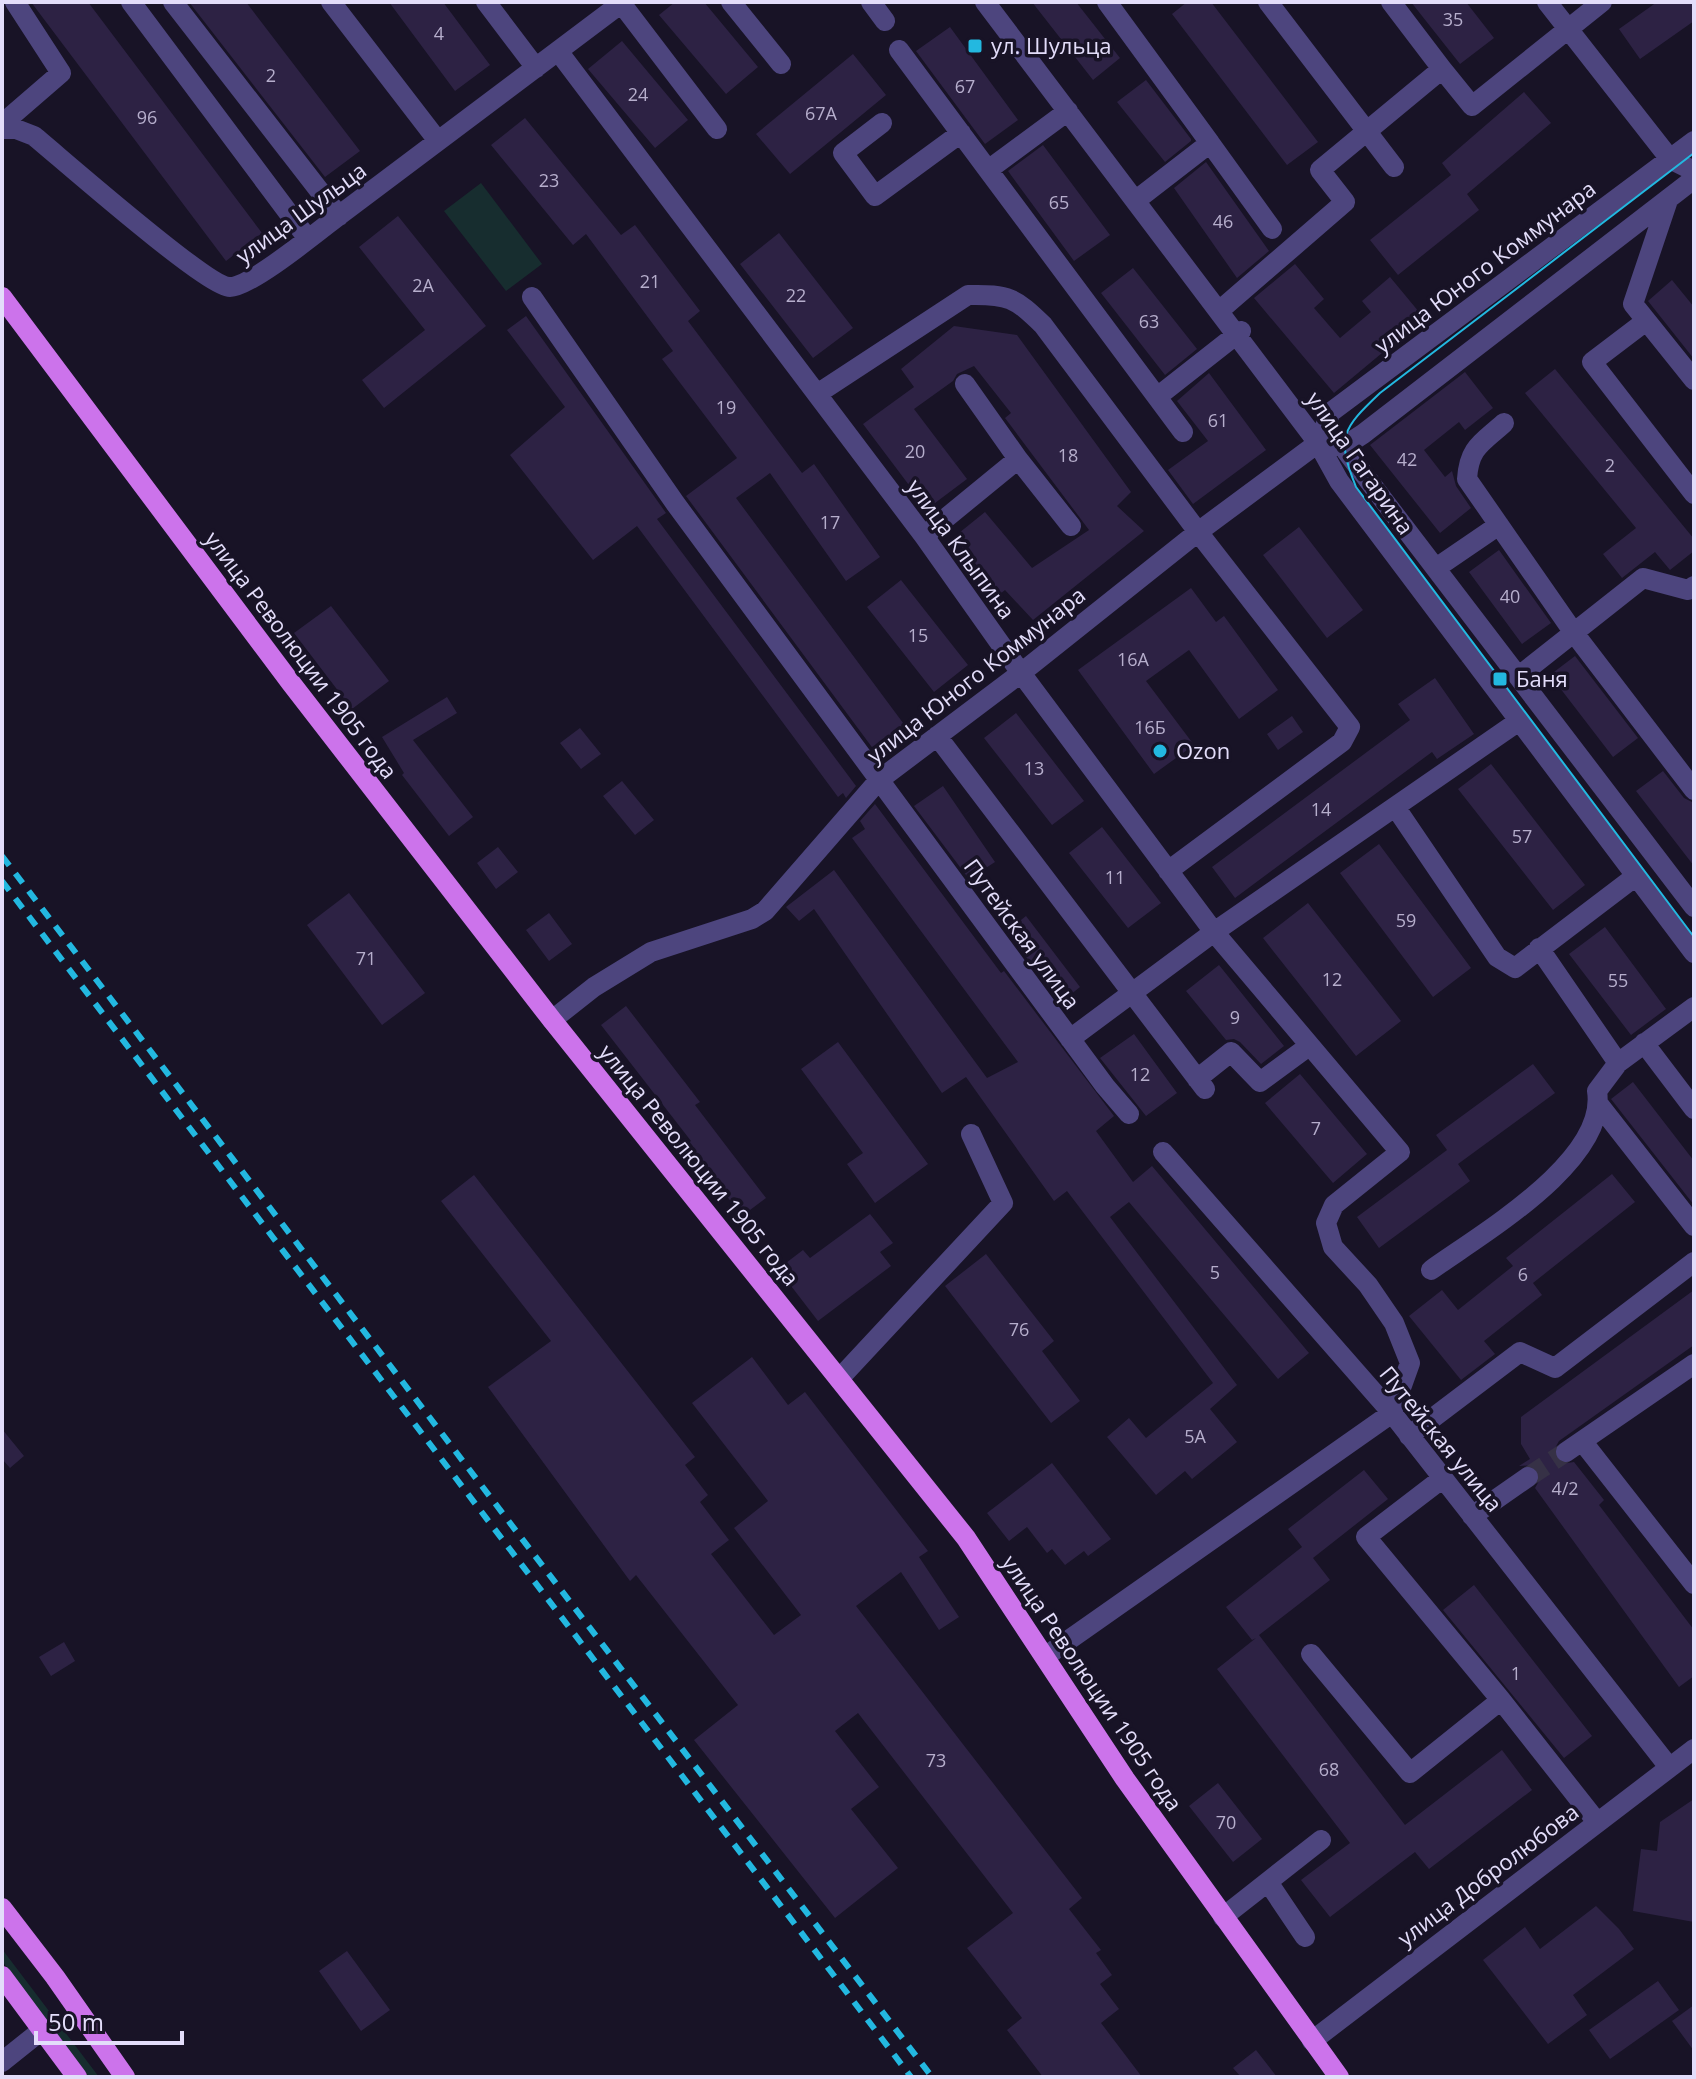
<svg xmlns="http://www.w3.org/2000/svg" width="1696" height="2079" viewBox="0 0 1696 2079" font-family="'Open Sans',sans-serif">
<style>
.green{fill:#172d2f}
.building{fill:#2d2244}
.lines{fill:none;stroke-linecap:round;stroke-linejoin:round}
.minor-tunnel{stroke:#363146;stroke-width:20;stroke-dasharray:20 10;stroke-linecap:butt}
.minor{stroke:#4d457e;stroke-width:20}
.major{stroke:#cc73eb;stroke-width:20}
.tram{stroke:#23b8e0;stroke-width:2}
.rail{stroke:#23b8e0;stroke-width:6;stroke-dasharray:12 10;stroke-linecap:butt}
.poi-dot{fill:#23b8e0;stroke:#181326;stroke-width:3}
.labels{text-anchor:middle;stroke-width:7;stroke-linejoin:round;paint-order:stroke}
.number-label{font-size:18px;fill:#b6aecc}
.poi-label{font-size:22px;fill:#e3ddfa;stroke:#181326;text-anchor:start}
.street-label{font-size:22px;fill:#e3ddfa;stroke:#181326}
</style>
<rect width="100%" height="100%" fill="#181326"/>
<!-- green -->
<path class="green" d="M481,183L542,264L506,291L444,211Z
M2,1949L99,2077H89L2,1961Z"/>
<!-- building -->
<path class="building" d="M31,2H88L262,233L226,261Z
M189,2H246L360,151L325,177Z
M389,2H443L490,65L455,91Z
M675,2H704L758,67L726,94L659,15Z
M1032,2H1076L1120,58L1093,80Z
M1187,2H1211L1318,142L1287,165L1172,14Z
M1411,2H1466L1494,38L1460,64Z
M1657,2H1694V21L1640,59L1619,29Z
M950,27L1018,120L985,144L916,51Z
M622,41L688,120L655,148L588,69Z
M853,54L886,95L790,174L756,134Z
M1146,80L1191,139V141L1165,162L1117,102Z
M1524,92L1551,123L1467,194L1479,210L1398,275L1370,240L1451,175L1442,163Z
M525,118L621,235L635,225L700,311L688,321L802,473L814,464L880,557L846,581L770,473L736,498L909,731L877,754L686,496L737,458L662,359L673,351L586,234L573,245L491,145Z
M1043,145L1110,235L1074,261L1008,171Z
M1206,162L1269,251L1237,278L1174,188Z
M398,216L486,326L384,408L362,380L425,330L359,247Z
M779,233L853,328L813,358L740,264Z
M1295,264L1324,299L1314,308L1340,338L1371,312L1362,301L1390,277L1424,318L1334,393L1254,298Z
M1133,268L1197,349L1165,375L1101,293Z
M1672,280L1694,307V359L1648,301Z
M526,316L666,513L657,519L856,786L846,798L843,793L838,797L637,526L593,560L510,455L565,407L507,330Z
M954,326L1017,335L1131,492L1117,506L1144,531L1033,620L1005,590L1000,594L954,537L985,512L1032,568L1089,530L1005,418L1011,413L974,366L957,374L953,381L914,409L967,479L927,509L863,424L914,387L901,369Z
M1555,369L1694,539V551L1670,570L1655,552L1622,578L1603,554L1636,528L1525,393Z
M1465,372L1493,408L1465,430L1459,422L1424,450L1445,477L1452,471L1456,486L1471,508L1440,533L1370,445Z
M1209,373L1266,450L1193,504L1168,470L1208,441L1177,401Z
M1299,527L1363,610L1327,638L1263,555Z
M1499,550L1551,623L1522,644L1469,572Z
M901,580L968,665L934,692L867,607Z
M1191,588L1216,622L1224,616L1278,690L1239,719L1189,650L1146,681L1194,745L1154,774L1078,670Z
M331,606L389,681L352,709L294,633Z
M1575,656L1638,738L1613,757L1550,675Z
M1435,678L1474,734L1437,759L1432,752L1235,898L1212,867L1410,720L1398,704Z
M447,697L457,713L413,740L473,817L449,836L402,775L404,773L382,737Z
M1016,713L1084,801L1052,825L984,738Z
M1292,716L1303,732L1278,750L1267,734Z
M580,728L601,754L581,769L560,743Z
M1491,764L1585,885L1553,910L1458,789Z
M1663,771L1684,798L1694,803V866L1636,791Z
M622,781L654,820L635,835L603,796Z
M943,786L995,862L969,879L914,806Z
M875,804L1001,973L1004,971L1114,1116L1096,1131L1133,1182L1152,1166L1309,1353L1278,1379L1129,1202L1110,1217L1237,1385L1210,1409L1237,1442L1192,1479L1185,1471L1156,1495L1107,1437L1129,1418L1146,1438L1213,1383L1067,1191L1054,1201L966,1077L942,1093L814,909L799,921L786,907L834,870L987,1078L1018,1062L852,838L865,829L860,821Z
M1102,827L1161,903L1128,928L1069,853Z
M1379,844L1471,968L1433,997L1340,873Z
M498,847L518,872L496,889L477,863Z
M349,893L425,993L382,1025L307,925Z
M1308,903L1401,1021L1356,1056L1263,938Z
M549,913L572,944L549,961L526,930Z
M1026,916L1080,987L1060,1003L1007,931Z
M1605,927L1666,1009L1631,1035L1569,954Z
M1219,965L1284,1046L1261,1064L1240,1042L1234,1039L1226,1040L1186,991Z
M626,1006L700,1102L695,1105L766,1198L742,1216L687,1144L691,1141L601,1025Z
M1134,1034L1177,1093L1146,1116L1100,1058Z
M838,1042L928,1164L875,1203L847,1164L863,1153L801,1069Z
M1533,1064L1555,1093L1458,1164L1470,1181L1379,1248L1357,1217L1447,1150L1436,1135Z
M1300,1074L1367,1154L1333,1183L1265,1103Z
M1633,1082L1694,1161V1205L1611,1099Z
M1612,1174L1635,1202L1533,1283L1542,1295L1484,1341L1495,1354L1461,1380L1409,1316L1442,1290L1458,1310L1513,1266L1506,1258Z
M474,1175L695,1457L685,1465L708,1495L700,1502L729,1540L711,1554L774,1635L801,1615L734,1528L768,1501L692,1403L752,1357L788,1405L805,1392L928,1551L919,1557L959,1617L939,1630L901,1572L856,1606L1082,1898L1069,1909L1101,1950L1096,1953L1112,1975L1100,1984L1119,2009L1101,2023L1142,2077H1043L1007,2030L1022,2018L967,1948L1013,1913L858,1713L835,1731L879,1787L851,1809L898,1868L835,1918L694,1740L738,1705L636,1575L630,1581L488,1387L551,1341L441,1201Z
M870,1214L893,1243L880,1252L891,1266L818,1321L778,1269L803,1250L810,1258Z
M986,1254L1054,1341L1042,1351L1080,1401L1051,1423L945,1286Z
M1694,1290V1345L1559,1441L1553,1452L1555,1459L1561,1464L1574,1462L1604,1500L1599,1505L1694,1630V1676L1679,1687L1535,1488L1541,1477L1538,1469L1533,1465L1519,1466L1530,1459L1521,1444V1417Z
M2,1429L24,1456L10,1468L2,1459Z
M1052,1463L1111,1539L1088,1556L1084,1551L1065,1565L1052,1549L1047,1553L1027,1527L1009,1541L987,1513Z
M1364,1470L1388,1499L1313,1558L1330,1580L1259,1635L1405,1825L1502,1750L1532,1790L1429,1869L1415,1852L1330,1917L1301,1880L1350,1843L1217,1669L1256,1638L1252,1640L1226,1607L1302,1547L1288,1529Z
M1474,1585L1592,1736L1564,1758L1443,1610Z
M64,1642L75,1661L51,1676L39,1657Z
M1218,1783L1262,1839L1233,1862L1189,1806Z
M1694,1799V1922L1633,1911L1641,1849L1657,1851L1660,1822Z
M1596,1906L1619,1929L1634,1949L1573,1995L1587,2015L1548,2044L1483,1960L1525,1927L1540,1949Z
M347,1951L390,2010L361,2031L319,1971Z
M1658,1981L1679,2010L1610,2059L1589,2030Z
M1694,2005V2051L1672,2021Z
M1256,2050L1277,2077H1241L1233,2068Z"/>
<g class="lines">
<!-- minor-tunnel -->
<path class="minor-tunnel" d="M1528,1477L1566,1452"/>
<!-- minor -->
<path class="minor" d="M131,2L308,239
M173,2L339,216
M331,2L438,141
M486,2L536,68
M731,2L781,64
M871,2L885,21
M985,2L1318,443L1339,481L1694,953
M1107,2L1210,143L1135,201
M1268,2L1394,167
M1391,2L1442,69
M1547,2L1670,159L1694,171
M621,3L717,129
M899,50L988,170
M558,51L924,536L1021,673L1214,932L1400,1152L1334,1205L1326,1223L1333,1247L1368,1285L1394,1323L1410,1363L1392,1413L1046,1656
M1068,111L988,170L1183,432
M882,123L843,153L875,196L961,133
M2,124L61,73L15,2
M2,129H16L34,136C62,159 207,287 230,287C251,287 321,229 341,214C435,144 529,73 623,2
M1210,143L1272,229
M1668,200L1633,304L1694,380
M532,297L675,503L1105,1086L1129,1114
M1219,311L1345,202L1320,170L1442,69L1472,106L1602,2
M1646,321L1592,362L1694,494
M965,384L1018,459
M817,394L968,295C1009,294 1015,298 1043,325L1198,532L1350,727L1342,742L1168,871
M1157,397L1241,331
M1504,423C1482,443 1469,447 1467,479L1574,633L1694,790
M1333,445L1343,447L1363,434L1694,179
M1343,447L1694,907
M924,536L1018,459L1071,526
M1436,568L1499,525
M1519,676L1643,578L1688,590L1694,586
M937,736L1205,1089
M1396,808L1497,957L1515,968L1636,876
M1539,948L1618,1063
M552,1020L594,987L651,952L752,919L765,911L879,780L1021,673L1198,532L1318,443L1331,412L1694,141
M1070,1039L1214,932L1519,721
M1644,1043L1694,1109
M1197,1079L1231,1052L1260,1082L1309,1046
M1600,1106L1694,1226
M1163,1152L1392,1413L1669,1767
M1431,1270C1481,1234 1608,1161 1597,1091L1618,1063L1694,1007
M839,1379L1003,1203L971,1134
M1409,1436L1520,1352L1555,1368L1694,1262
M1582,1441L1694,1584
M1566,1452L1694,1364
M1443,1478L1366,1537L1501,1700
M1472,1516L1528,1477
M1311,1654L1410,1773L1501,1700L1597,1822
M1268,1882L1305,1937
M1223,1917L1321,1840
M1312,2041L1694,1749
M2,2062L42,2030"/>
<!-- major -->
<path class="major" d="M2,297L291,683L552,1020L966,1538L1125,1779L1339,2077
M2,1908L55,1977L125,2077
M2,1976L77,2077"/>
<!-- tram -->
<path class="tram" d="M1694,153L1380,393C1342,429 1336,437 1356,487L1694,937"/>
<!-- rail -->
<path class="rail" d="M2,856L932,2077
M2,881L911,2077"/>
</g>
<!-- markers -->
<g class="poi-dot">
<rect x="967" y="38" width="16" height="16" rx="4"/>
<rect x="1492" y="671" width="16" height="16" rx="4"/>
<circle cx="1160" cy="751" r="8"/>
</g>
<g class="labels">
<!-- number labels -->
<g class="number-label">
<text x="1453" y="26">35</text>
<text x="439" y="40">4</text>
<text x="271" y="82">2</text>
<text x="965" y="93">67</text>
<text x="638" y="101">24</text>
<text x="821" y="120">67А</text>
<text x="147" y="124">96</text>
<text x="549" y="187">23</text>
<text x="1059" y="209">65</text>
<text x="1223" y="228">46</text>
<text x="650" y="288">21</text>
<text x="423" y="292">2А</text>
<text x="796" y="302">22</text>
<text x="1149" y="328">63</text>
<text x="726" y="414">19</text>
<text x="1218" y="427">61</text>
<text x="915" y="458">20</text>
<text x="1068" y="462">18</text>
<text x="1407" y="466">42</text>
<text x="1610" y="472">2</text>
<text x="830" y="529">17</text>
<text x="1510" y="603">40</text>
<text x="918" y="642">15</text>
<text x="1133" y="666">16А</text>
<text x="1150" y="734">16Б</text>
<text x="1034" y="775">13</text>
<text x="1321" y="816">14</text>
<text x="1522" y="843">57</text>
<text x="1115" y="884">11</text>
<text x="1406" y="927">59</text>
<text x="366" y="965">71</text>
<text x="1332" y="986">12</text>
<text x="1618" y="987">55</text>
<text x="1235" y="1024">9</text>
<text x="1140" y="1081">12</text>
<text x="1316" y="1135">7</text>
<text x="1215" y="1279">5</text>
<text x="1523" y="1281">6</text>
<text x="1019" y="1336">76</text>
<text x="1195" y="1443">5А</text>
<text x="1565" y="1495">4/2</text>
<text x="1516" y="1680">1</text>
<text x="936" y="1767">73</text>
<text x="1329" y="1776">68</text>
<text x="1226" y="1829">70</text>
</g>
<!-- poi labels -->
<g class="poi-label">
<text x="991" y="54">ул. Шульца</text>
<text x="1516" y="687">Баня</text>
<text x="1176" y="759">Ozon</text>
</g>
<!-- street labels -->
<g class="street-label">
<text transform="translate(301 213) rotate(-36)" y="8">улица Шульца</text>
<text transform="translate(1485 267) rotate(-37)" y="8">улица Юного Коммунара</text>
<text transform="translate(1360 463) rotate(55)" y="8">улица Гагарина</text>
<text transform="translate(961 549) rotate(54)" y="8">улица Клыпина</text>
<text transform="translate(301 655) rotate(53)" y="8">улица Революции 1905 года</text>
<text transform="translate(976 675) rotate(-38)" y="8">улица Юного Коммунара</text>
<text transform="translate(1022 934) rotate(54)" y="8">Путейская улица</text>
<text transform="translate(699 1165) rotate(51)" y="8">улица Революции 1905 года</text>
<text transform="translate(1441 1439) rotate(51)" y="8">Путейская улица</text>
<text transform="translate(1092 1683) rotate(56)" y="8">улица Революции 1905 года</text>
<text transform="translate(1488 1875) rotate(-37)" y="8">улица Добролюбова</text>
</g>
</g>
<!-- border -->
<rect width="1696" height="2079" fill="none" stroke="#e3ddfa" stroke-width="8"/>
<!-- scale -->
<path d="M36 2031v12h146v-12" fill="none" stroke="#e3ddfa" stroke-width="4"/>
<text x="48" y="2031" font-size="24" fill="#e3ddfa" stroke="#181326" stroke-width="6" paint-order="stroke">50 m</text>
</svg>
